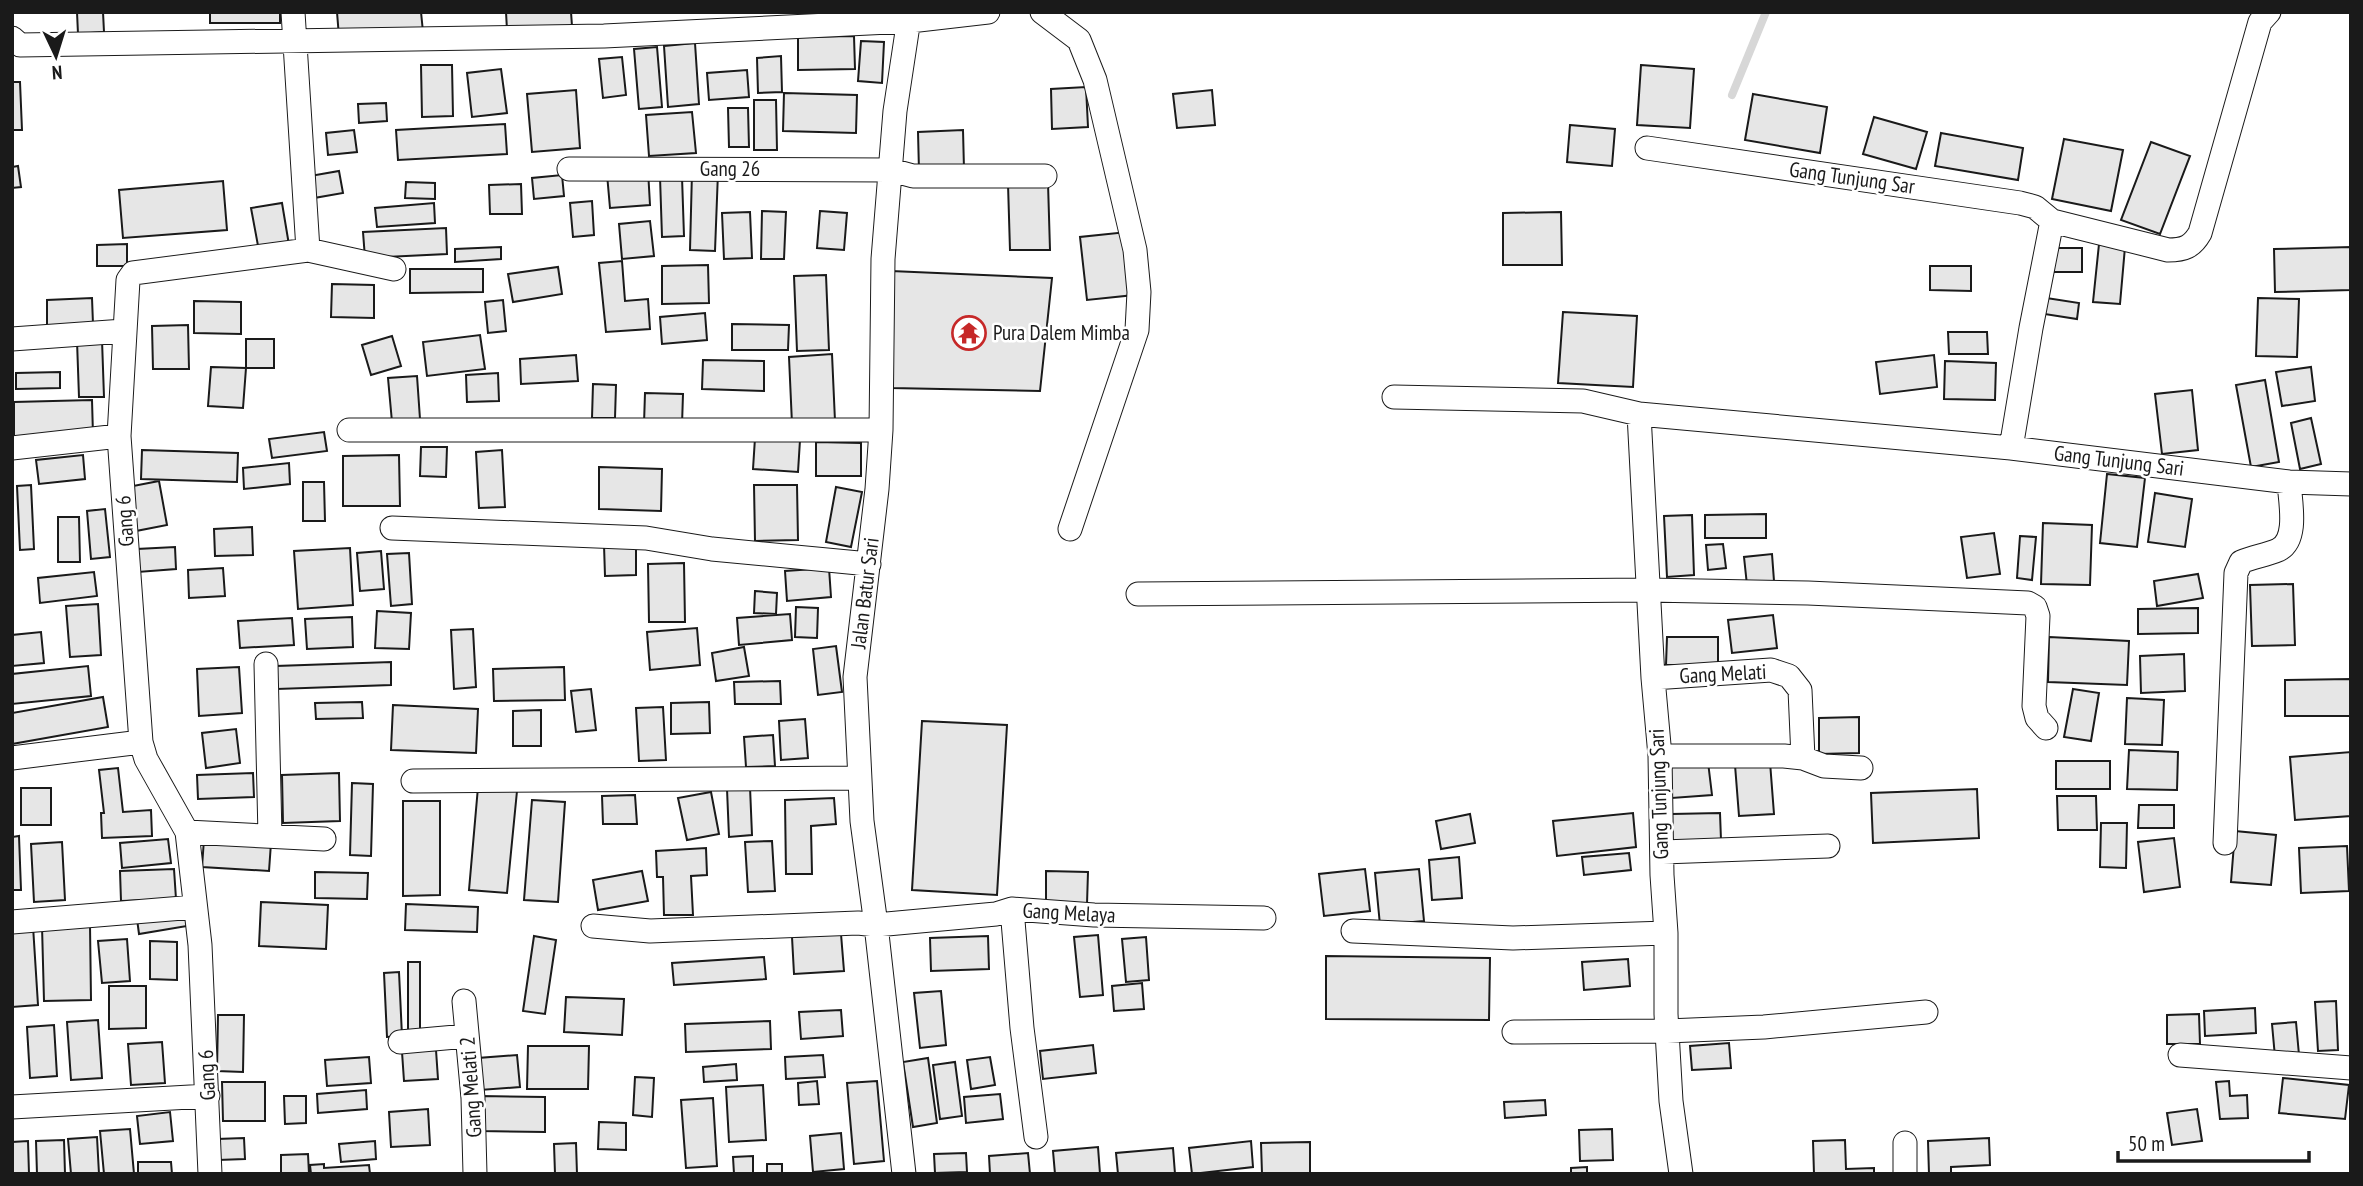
<svg xmlns="http://www.w3.org/2000/svg" width="2363" height="1186" viewBox="0 0 2363 1186" font-family="'PT Sans Narrow',sans-serif">
<style>
.lines{fill:none;stroke-linecap:round;stroke-linejoin:round}
.stream{stroke:#d7d7d7;stroke-width:8}
.building{fill:#e6e6e6;stroke:#1a1a1a;stroke-width:2}
.minor-casing{stroke:#1a1a1a;stroke-width:25}
.minor{stroke:#fff;stroke-width:23}
.labels{text-anchor:middle;stroke-width:5;stroke-linejoin:round;paint-order:stroke}
.street-label{font-size:21px;fill:#1a1a1a;stroke:#fff}
.poi-label{font-size:21px;fill:#1a1a1a;stroke:#fff;text-anchor:start}
</style>
<rect width="100%" height="100%" fill="#fff"/>
<g class="lines">
<!-- stream -->
<path class="stream" d="M1732,95L1766,12"/>
</g>
<!-- building -->
<path class="building" d="M77,12H103L104,32L78,34Z
M210,12H280V23H210Z
M337,12H421L423,32L339,37Z
M506,12H571L572,26L507,30Z
M854,36L855,69L798,70V37Z
M861,41L884,42L882,83L858,81Z
M695,43L699,104L668,107L664,46Z
M657,47L662,107L639,109L634,49Z
M781,56L782,92L758,93L757,58Z
M622,57L626,95L603,98L599,59Z
M421,65H452L453,116L422,117Z
M1641,65L1694,69L1690,128L1637,125Z
M501,69L507,113L472,117L467,73Z
M747,70L749,97L709,100L707,73Z
M12,82H20L22,130H12Z
M1086,87L1088,127L1052,129L1051,89Z
M576,90L580,148L532,152L527,94Z
M1212,90L1215,125L1177,128L1173,94Z
M784,93L857,95L856,133L783,131Z
M1753,94L1827,107L1820,153L1745,140Z
M754,100H776L777,150H754Z
M386,103L387,121L359,123L358,104Z
M728,108H748L749,147H729Z
M692,112L696,153L649,156L646,115Z
M1874,117L1927,132L1916,169L1863,154Z
M505,124L507,154L398,160L396,130Z
M1570,125L1615,129L1612,166L1567,162Z
M354,130L357,152L328,155L326,133Z
M963,130L964,169L919,171L918,132Z
M1941,133L2023,148L2018,180L1935,166Z
M2064,139L2123,150L2111,211L2052,199Z
M2151,142L2190,156L2160,234L2121,220Z
M18,166L21,187L12,188V167Z
M648,170L650,205L610,208L607,174Z
M339,171L343,193L314,198L310,176Z
M692,172H718L715,251L690,250Z
M562,175L564,196L534,199L532,178Z
M660,177H682L684,236L662,237Z
M223,181L227,230L123,238L119,190Z
M406,182L435,183V199L405,198Z
M1048,183L1050,250H1010L1008,184Z
M521,184L522,214H490L489,185Z
M592,201L594,235L573,237L570,203Z
M282,203L289,245L259,251L251,208Z
M434,203L435,223L377,227L375,208Z
M762,211L786,212L784,259H761Z
M820,211L847,213L844,250L817,248Z
M750,212L752,258L724,259L722,213Z
M1561,212L1562,265H1503V213Z
M650,221L654,256L622,259L619,224Z
M446,228L447,254L365,258L363,232Z
M1127,232L1134,295L1087,300L1080,237Z
M127,244V266H97V245Z
M2099,244L2125,247L2120,304L2093,302Z
M501,247V259L455,262V249Z
M2351,247V290L2275,292L2274,249Z
M2048,248H2082V272H2048Z
M622,261L625,301L648,299L650,329L606,332L599,263Z
M708,265L709,303L662,304V266Z
M1930,266H1971V291L1930,290Z
M558,267L562,294L513,302L508,274Z
M410,269H483V292L410,293Z
M891,271L1052,278L1040,391L891,388Z
M826,275L829,350L797,351L794,276Z
M332,284L374,285V318L331,317Z
M2040,297L2079,303L2077,319L2038,313Z
M92,298L93,324L47,326V300Z
M2258,298L2299,299L2297,357L2256,356Z
M503,300L506,331L488,333L485,302Z
M194,301L241,302V334L194,333Z
M1563,312L1637,316L1633,387L1558,383Z
M705,313L707,340L662,344L660,317Z
M732,324L789,325L788,350H732Z
M188,325L189,369H153L152,326Z
M1948,332H1987L1988,354H1949Z
M480,335L485,369L427,376L423,342Z
M392,336L401,366L371,375L362,345Z
M246,339H274V368H246Z
M102,340L104,397H79L77,341Z
M832,354L835,421L792,424L789,357Z
M576,355L578,381L521,384L520,359Z
M1934,355L1937,387L1880,394L1876,362Z
M703,360L764,361V391L702,389Z
M1945,361L1996,363L1995,400L1944,399Z
M211,367L246,368L243,408L208,406Z
M2311,367L2315,401L2282,406L2276,372Z
M60,372V388L16,389V373Z
M498,373L499,401L467,402L466,375Z
M417,376L420,419L392,422L388,378Z
M2265,380L2279,462L2251,467L2236,385Z
M593,384L616,385L615,418H592Z
M2192,390L2198,450L2162,454L2155,394Z
M645,393L683,394L682,425L644,424Z
M92,400L93,435L14,437V402Z
M2311,418L2321,464L2300,469L2291,423Z
M324,432L327,451L272,458L269,439Z
M755,438L800,440L798,472L753,469Z
M816,442L861,443V476H816Z
M421,447H447L446,477L420,476Z
M142,450L238,453L237,482L141,479Z
M502,450L505,507L479,508L476,452Z
M83,455L85,479L39,484L36,460Z
M399,455L400,506H343V456Z
M289,463L290,484L244,489L243,468Z
M599,467L662,469L661,511L599,509Z
M2107,474L2145,478L2137,547L2100,543Z
M159,481L167,525L136,531L128,487Z
M303,482H324L325,521H303Z
M31,485L34,549L20,550L17,486Z
M754,485H797L798,540L755,541Z
M836,487L862,492L851,547L826,542Z
M2155,493L2192,499L2185,547L2148,542Z
M105,509L110,557L91,559L87,511Z
M1766,514V538H1705V515Z
M1692,515L1694,575L1667,577L1664,516Z
M58,517H79L80,562H58Z
M2043,523L2092,525L2090,585L2041,584Z
M252,527L253,555L215,556L214,529Z
M1994,533L2000,574L1967,578L1961,537Z
M2020,536L2036,537L2032,580L2017,578Z
M636,544V575L605,576L604,545Z
M1723,544L1726,568L1708,570L1706,545Z
M175,547L176,569L138,572L137,549Z
M350,548L353,605L298,609L294,551Z
M381,551L384,589L360,591L357,553Z
M409,553L412,604L391,606L387,554Z
M1772,554L1774,581L1747,585L1744,557Z
M684,563L685,622H649L648,564Z
M223,568L225,596L189,598L188,570Z
M829,568L831,597L787,601L785,571Z
M94,572L97,596L40,603L38,578Z
M2198,574L2203,598L2157,606L2154,581Z
M2293,584L2295,645L2252,646L2250,585Z
M755,591L777,593L776,614L754,613Z
M98,604L101,655L70,657L66,606Z
M796,607L818,608L817,638L795,637Z
M2198,608V633L2138,634V609Z
M377,611L411,613L409,649L375,648Z
M790,614L792,640L739,645L737,618Z
M1773,615L1777,648L1732,653L1728,620Z
M352,617L353,647L307,649L305,619Z
M292,618L294,645L240,648L238,621Z
M697,628L700,665L650,670L647,632Z
M473,629L476,687L454,689L451,630Z
M41,632L44,663L12,666V635Z
M1667,637H1718V665H1666Z
M2049,637L2129,641L2127,685L2048,682Z
M836,646L842,692L818,695L813,649Z
M744,647L749,676L716,681L712,653Z
M2184,654L2185,691L2141,693L2140,656Z
M391,662V685L277,689L276,666Z
M88,666L91,696L12,704V674Z
M239,667L242,713L199,716L197,669Z
M564,667L565,700L494,701L493,669Z
M2351,679V716H2285V680Z
M780,681L781,704H735L734,682Z
M591,689L596,730L576,732L571,691Z
M2073,689L2099,693L2091,741L2064,737Z
M103,697L108,727L12,744V713Z
M2127,698L2164,700L2162,745L2125,744Z
M362,702L363,718L316,719L315,703Z
M709,702L710,733L671,734V703Z
M393,705L478,709L476,753L391,750Z
M663,707L666,760L639,761L636,708Z
M541,710V746H513V711Z
M1859,717V753L1819,754V718Z
M805,719L808,758L781,760L779,721Z
M922,721L1007,725L997,895L912,890Z
M236,729L240,763L206,768L202,733Z
M773,735L775,766L746,767L744,737Z
M2129,750L2178,752L2177,790L2127,789Z
M2351,752V816L2295,820L2290,757Z
M2056,761H2110V789H2056Z
M1708,762L1712,795L1672,798L1669,765Z
M1770,762L1774,814L1739,816L1735,765Z
M118,768L123,812L151,810L152,836L102,838L101,813H104L99,770Z
M253,773L254,797L198,799L197,775Z
M339,773L340,821L283,823L282,775Z
M352,783L373,784L371,856L350,855Z
M478,787L517,791L507,893L469,890Z
M750,787L752,835L729,837L727,789Z
M21,788H51V825H21Z
M1977,789L1979,838L1873,843L1871,793Z
M711,792L719,834L687,840L678,798Z
M635,795L637,824H603L602,796Z
M2057,796H2096L2097,830H2058Z
M834,798L836,824L811,826L812,874H786L785,800Z
M532,800L565,802L558,902L524,900Z
M403,801H440V895L403,896Z
M2139,805H2174V828H2138Z
M1633,813L1636,847L1557,856L1553,821Z
M1720,813L1721,840L1672,841V814Z
M1470,814L1475,843L1441,849L1436,821Z
M2101,823H2127L2126,868L2100,867Z
M2235,831L2276,835L2271,885L2231,882Z
M19,836L21,890H12V837Z
M2174,838L2180,887L2144,892L2138,842Z
M168,839L171,863L122,868L120,843Z
M204,839L271,843L269,871L202,867Z
M772,841L775,891L748,892L745,842Z
M62,842L65,900L34,902L31,844Z
M2347,846L2349,891L2301,893L2299,848Z
M706,848L707,875L691,876L693,915H664L663,877H657L656,851Z
M1629,853L1631,870L1584,875L1582,857Z
M1459,857L1462,898L1432,900L1429,860Z
M174,869L176,899L121,901L120,871Z
M1365,869L1370,911L1324,916L1319,874Z
M1419,869L1424,921L1380,925L1375,873Z
M642,871L648,901L598,910L593,880Z
M1046,871L1088,872L1087,904L1046,903Z
M315,872L368,873L367,899L315,898Z
M261,902L328,905L326,949L259,946Z
M406,904L478,907L477,932L405,930Z
M190,910L193,925L139,934L137,919Z
M90,925L91,1000L44,1001L42,926Z
M33,926L38,1005L12,1007V928Z
M841,934L844,971L794,974L792,937Z
M1098,935L1103,995L1080,997L1074,937Z
M534,936L556,940L545,1014L523,1011Z
M988,936L989,969L931,971L930,938Z
M1146,937L1149,980L1126,982L1122,939Z
M127,939L130,981L102,983L98,941Z
M150,941L177,942V980L150,979Z
M1326,956L1490,958L1489,1020L1326,1019Z
M764,957L766,979L674,985L672,963Z
M1628,959L1630,986L1584,990L1582,962Z
M408,962H420V1038H408Z
M399,972L402,1036L387,1037L384,973Z
M1142,983L1144,1009L1114,1011L1112,986Z
M109,986H146V1028L109,1029Z
M941,991L946,1045L920,1048L914,993Z
M566,997L624,999L622,1035L564,1032Z
M2336,1001L2338,1050L2318,1051L2315,1002Z
M2255,1008L2256,1033L2205,1036L2204,1011Z
M841,1010L843,1036L801,1039L799,1012Z
M2199,1014L2200,1044H2167V1015Z
M218,1015H244L243,1072L217,1071Z
M98,1020L102,1078L71,1080L67,1022Z
M770,1021L771,1049L686,1052L685,1024Z
M2296,1022L2299,1055L2275,1057L2272,1024Z
M54,1025L57,1076L30,1078L27,1027Z
M162,1042L165,1083L131,1085L128,1044Z
M1729,1043L1731,1068L1692,1070L1690,1046Z
M1093,1045L1096,1073L1043,1079L1040,1051Z
M528,1046H589L588,1089H527Z
M436,1050L438,1079L404,1081L402,1052Z
M517,1055L520,1087L480,1090L478,1058Z
M823,1055L825,1077L786,1079L785,1057Z
M369,1057L371,1083L327,1086L325,1060Z
M990,1057L995,1085L971,1089L967,1060Z
M928,1058L937,1123L913,1127L903,1062Z
M955,1062L962,1116L940,1119L933,1065Z
M736,1064L737,1080L704,1082L703,1067Z
M635,1077L654,1078L652,1117L633,1115Z
M2283,1078L2349,1085L2345,1119L2279,1113Z
M817,1081L819,1104L799,1105L798,1083Z
M877,1081L884,1161L854,1164L847,1083Z
M2229,1081L2230,1096L2247,1095L2248,1118L2220,1119L2216,1082Z
M222,1082H265V1121H223Z
M763,1085L766,1140L729,1142L726,1087Z
M366,1090L367,1109L318,1113L317,1094Z
M1000,1094L1003,1119L966,1123L964,1097Z
M284,1096H306V1123L285,1124Z
M481,1096L545,1097V1132L480,1131Z
M713,1098L717,1166L686,1168L681,1100Z
M1545,1100L1546,1115L1505,1118L1504,1102Z
M428,1109L430,1145L391,1147L389,1112Z
M2197,1109L2202,1141L2172,1145L2167,1113Z
M170,1112L173,1141L140,1144L137,1116Z
M599,1122L626,1123V1150L598,1149Z
M130,1129L134,1174H104L100,1131Z
M1612,1129L1613,1160L1580,1161L1579,1130Z
M841,1133L844,1169L813,1172L810,1136Z
M97,1137L99,1174H71L68,1139Z
M244,1138L245,1159L218,1160L217,1139Z
M1989,1138L1990,1165L1951,1167V1174H1929L1928,1141Z
M64,1140L65,1174H37L36,1141Z
M1845,1140L1846,1169L1874,1168V1174H1814L1813,1141Z
M28,1141L29,1174H12V1142Z
M375,1141L376,1159L341,1162L339,1144Z
M1251,1141L1253,1167L1192,1174L1189,1148Z
M1310,1142V1174H1262L1261,1143Z
M576,1143L577,1174H555L554,1144Z
M1098,1147L1100,1174H1055L1053,1151Z
M1173,1148L1175,1174H1118L1116,1153Z
M966,1153L967,1172L935,1173L934,1154Z
M1028,1153L1030,1174H990L989,1156Z
M308,1154L309,1174H281V1155Z
M753,1156V1174H734L733,1157Z
M138,1162H171L172,1174H138Z
M324,1164V1168L369,1165L370,1174H311L310,1165Z
M767,1164H782V1174H767Z
M1587,1167V1174H1571V1168Z"/>
<g class="lines">
<!-- minor casing -->
<g class="minor-casing">
<path id="minor" d="M1042,12L1079,40L1095,80L1135,250L1139,292L1137,330L1070,529
M12,38L20,45L604,36L910,21L988,12
M1647,148L2020,203L2035,207L2052,221L2168,250C2184,250 2192,247 2200,233L2260,22L2269,12
M569,169L891,170L913,176H1045
M308,250L394,269
M12,339L124,331
M1394,397L1583,401L1639,414L2011,448L2289,482L2351,484
M1639,414L1653,678L1660,756L1662,875L1666,933V1014L1671,1101L1681,1174
M349,430H881
M12,448L119,436
M2011,448L2031,328L2052,221
M392,528L646,538L712,549L869,564
M1138,594L1648,590L1808,593L2028,603L2035,607L2038,616L2034,706L2037,718L2046,728
M266,664L270,836
M1653,678L1771,670L1789,676L1800,690L1803,758
M1660,756H1784L1803,758L1824,766L1861,768
M12,758L141,742
M413,781L859,778
M187,832L324,839
M2225,843L2236,573L2241,562C2253,557 2266,555 2278,550C2299,540 2290,501 2289,482
M1663,852L1828,846
M1012,909L1022,1028L1036,1137
M12,922L195,907
M593,926L650,931L858,923L876,925L996,914L1012,909L1094,915L1264,918
M1353,931L1513,938L1666,933
M464,1001L473,1098L475,1174
M1514,1032L1667,1031L1764,1027L1926,1012
M400,1042L467,1036
M2180,1055L2351,1068
M12,1107L208,1096
M1905,1143V1174
M210,1174L200,945L187,832L146,759L141,742L119,436L128,280L133,273L308,250L293,12
M904,1174L876,925L862,821L855,677L877,489L881,430L883,259L895,111L910,12"/>
</g>
<!-- minor -->
<use href="#minor" class="minor"/>
</g>
<!-- icons -->
<defs>
<g id="temple-ring" transform="scale(1.75)"><circle r="9.5" fill="#fff" stroke="#c62828" stroke-width="1.5"/><path d="M0-6L5-2H3V0L6.5 2.5H4V6H1.5V3h-3V6H-4V2.5H-6.5L-3 0V-2H-5Z" fill="#c62828"/></g>
</defs>
<g fill-rule="evenodd">
<use href="#temple-ring" x="969" y="333"/>
</g>
<g class="labels">
<!-- street labels -->
<g class="street-label">
<text x="730" y="176">Gang 26</text>
<text transform="translate(1852 178) rotate(8)" y="7">Gang Tunjung Sar</text>
<text transform="translate(2119 461) rotate(7)" y="7">Gang Tunjung Sari</text>
<text transform="translate(125 521) rotate(-94)" y="7">Gang 6</text>
<text transform="translate(865 593) rotate(-83)" y="7">Jalan Batur Sari</text>
<text transform="translate(1723 674) rotate(-3)" y="7">Gang Melati</text>
<text transform="translate(1659 794) rotate(-92)" y="7">Gang Tunjung Sari</text>
<text transform="translate(1069 913) rotate(3)" y="7">Gang Melaya</text>
<text transform="translate(207 1075) rotate(-93)" y="7">Gang 6</text>
<text transform="translate(471 1087) rotate(-94)" y="7">Gang Melati 2</text>
</g>
<!-- poi labels -->
<g class="poi-label">
<text x="993" y="340">Pura Dalem Mimba</text>
</g>
</g>
<!-- border -->
<rect width="2363" height="1186" fill="none" stroke="#1a1a1a" stroke-width="28"/>
<!-- north arrow -->
<g transform="translate(56 56) rotate(176)" stroke="#ffffff" stroke-width="5" paint-order="stroke">
<path d="M0-5L12 26L0 18L-12 26Z" fill="#1a1a1a"/>
<text y="-10" font-size="19" font-weight="bold" text-anchor="middle" fill="#1a1a1a">N</text>
</g>
<!-- scale -->
<path d="M2118 1151v10h191v-10" fill="none" stroke="#1a1a1a" stroke-width="3.5"/>
<text x="2128" y="1151" font-size="21" fill="#1a1a1a" stroke="#ffffff" stroke-width="5" paint-order="stroke">50 m</text>
</svg>
